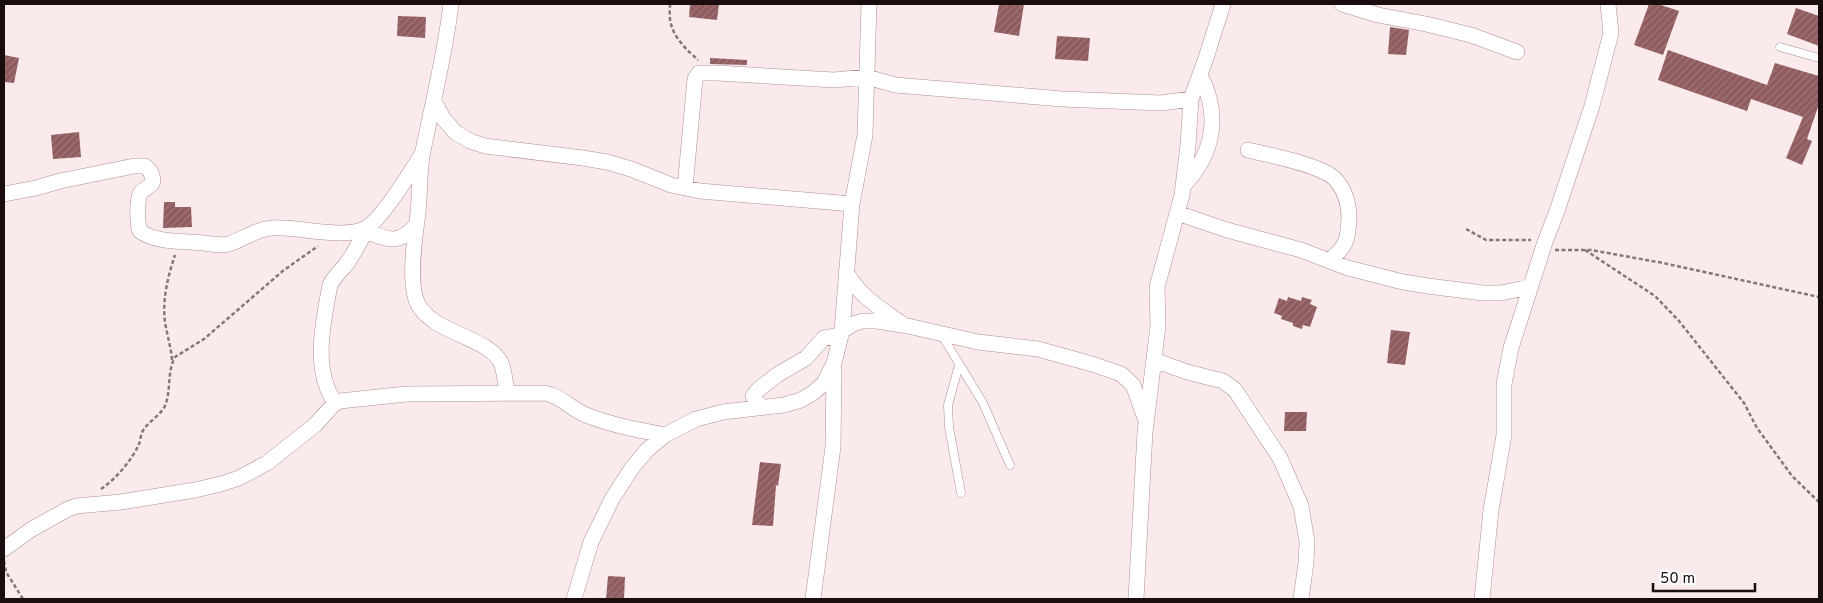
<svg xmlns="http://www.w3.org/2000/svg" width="1823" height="603" viewBox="0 0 1823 603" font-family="Overpass,sans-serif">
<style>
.building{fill:url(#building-hatch)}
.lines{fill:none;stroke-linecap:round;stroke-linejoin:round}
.lane-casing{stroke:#b38e90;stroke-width:9}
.street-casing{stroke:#b38e90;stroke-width:16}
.path{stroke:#857778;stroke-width:2.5;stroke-dasharray:4 2.5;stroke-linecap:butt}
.lane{stroke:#fff;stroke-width:8}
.street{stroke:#fff;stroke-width:15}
</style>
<defs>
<pattern id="building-hatch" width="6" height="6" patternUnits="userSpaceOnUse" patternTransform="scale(1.25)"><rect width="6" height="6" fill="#905c60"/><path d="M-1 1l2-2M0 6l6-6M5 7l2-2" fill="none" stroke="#9d777a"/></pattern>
</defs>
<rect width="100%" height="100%" fill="#faeaeb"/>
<!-- building -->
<path class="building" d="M690,4H719L717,20L689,17Z
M999,4H1024L1019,36L994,32Z
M1649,4H1658L1679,11L1663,55L1634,45Z
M1796,8L1819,16V46L1787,34Z
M398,16L426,17L425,38L397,36Z
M1390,27L1409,30L1406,55L1388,54Z
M1057,36L1090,38L1088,61L1055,59Z
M1668,50L1767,85L1775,63L1819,76V104L1807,139L1812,141L1802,165L1786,158L1803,117L1751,99L1747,111L1658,80Z
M4,55L19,58L14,83L4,82Z
M710,58L747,60V65L710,64Z
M79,132L81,157L53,159L51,135Z
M164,202H175V207H191L192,227L163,228Z
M1288,297L1301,301L1302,297L1312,300L1310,304L1317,307L1310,327L1303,325L1302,329L1293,326V323L1281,319L1282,316L1274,313L1279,298L1287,301Z
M1391,330L1410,332L1405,365L1387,363Z
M1285,412H1307L1306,431H1284Z
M760,462L781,464L778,486L776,485L773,526L752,525Z
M608,576L625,577L624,599H606Z"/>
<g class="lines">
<!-- lane casing -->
<g class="lane-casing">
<path id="lane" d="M1780,47L1819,58
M941,334L983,403L1010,465
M959,365L948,405L949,427L961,493"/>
</g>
<!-- street casing -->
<g class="street-casing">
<path id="street" d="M451,4C445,55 432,105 422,156C419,175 420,194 418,213C415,235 407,287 419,306C436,334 490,338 501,363C505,372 505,383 507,393
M1342,4L1378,15L1426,24L1471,35L1517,52
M434,101L443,118L455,132L470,141L485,146L583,158L607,162L631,169L671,185L700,191L852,204
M1248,150C1269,155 1321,165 1335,179C1345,190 1349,204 1349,218C1348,242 1346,246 1329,261
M1183,186C1214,154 1221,115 1200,75
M685,188L695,79L699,73H717L834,80L867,77L895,85L1062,99L1161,103L1191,99
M4,194L36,188L60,181L134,166H145C149,169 151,171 152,176C156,188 144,186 140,194C137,201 137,224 140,231C155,243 185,241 203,243C212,244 220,246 229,244C244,239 256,229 272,228C297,226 345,240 366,228C383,218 412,170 423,152
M1177,213L1227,230L1301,250L1348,268L1403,282L1428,286L1483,293H1501L1530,287
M366,231C387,240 400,245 416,225
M846,272C860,296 878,307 901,323
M842,331L853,324L862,321H877L908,326L978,342L1038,349L1092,364L1121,374L1133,385L1145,418
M1154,360L1187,372L1223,381L1235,390L1280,458L1301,506L1307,542L1306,563L1301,599
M335,403C312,368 323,324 330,285C334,277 339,272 345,266C354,254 361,240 368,227
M761,407L753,396L759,389L777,375L806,358L824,338L841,335
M4,549L32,529L68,509L76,506L121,502L195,490L221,484L239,478L267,463L315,425L335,403L340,401L407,394L545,393C561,396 571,409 586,415C611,425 638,430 665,435
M574,599L591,542L612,499L632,468L647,450L665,435L696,419L723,412L784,405L801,400L813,393L824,383L834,363L842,331L852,204L865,135L869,4
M813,599L833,447L834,370
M1136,599L1145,432L1158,326L1157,287L1182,195L1188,145L1191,99L1206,58L1223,4
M1482,599L1491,510L1504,435V384L1511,348L1545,242L1557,211L1592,106L1611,33L1608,4"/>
</g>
<!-- path -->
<path class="path" d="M670,4C670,10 669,18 671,24C674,38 688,51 698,60
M1466,229L1486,240H1531
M1555,250H1591L1663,263L1819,297
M1585,250L1655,296L1679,321L1744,403L1757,428L1792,476L1819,502
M172,360C171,347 167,335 165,322C162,300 168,276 175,255
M101,489C116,479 132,460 139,444C141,440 140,434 144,429C150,420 163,414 166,403C171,388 167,372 175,357L204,339L284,270L318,246
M4,561L6,572L23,599"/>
<!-- lane -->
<use href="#lane" class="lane"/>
<!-- street -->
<use href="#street" class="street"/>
</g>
<!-- border -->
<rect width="1823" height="603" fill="none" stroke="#1a0d0e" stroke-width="10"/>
<!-- scale -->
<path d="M1653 583v8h102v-8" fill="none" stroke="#1a0d0e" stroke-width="2.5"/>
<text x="1660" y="583" font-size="15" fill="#1a0d0e" stroke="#ffffff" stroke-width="4" paint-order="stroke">50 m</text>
</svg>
